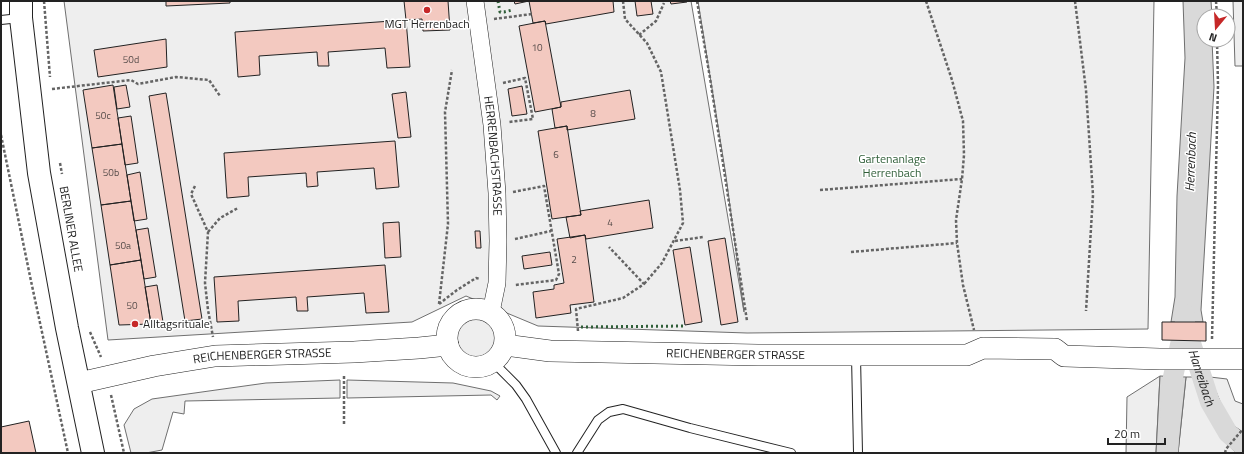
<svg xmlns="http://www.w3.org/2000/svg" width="1244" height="454" viewBox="0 0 1244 454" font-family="'Titillium Web',sans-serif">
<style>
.green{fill:#eee;stroke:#6f6f6f}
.water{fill:#d9d9d9;stroke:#6f6f6f}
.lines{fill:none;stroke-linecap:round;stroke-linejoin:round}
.canal{stroke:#d9d9d9;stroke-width:20}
.building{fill:#f3c9c0;stroke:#222}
.service-casing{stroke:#222;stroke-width:10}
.minor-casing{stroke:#222;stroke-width:18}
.tertiary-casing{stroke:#222;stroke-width:22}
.primary-casing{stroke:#222;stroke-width:24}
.path{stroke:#646464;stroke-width:2.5;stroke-dasharray:3 2;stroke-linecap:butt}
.service{stroke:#fff;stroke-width:8}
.minor{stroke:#fff;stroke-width:17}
.tertiary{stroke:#fff;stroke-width:21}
.primary{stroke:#fff;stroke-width:22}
.hedge{stroke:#2f5e38;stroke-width:3;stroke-dasharray:2 3;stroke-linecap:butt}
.poi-dot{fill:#c62828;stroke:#fff;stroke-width:1.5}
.labels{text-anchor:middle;stroke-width:3;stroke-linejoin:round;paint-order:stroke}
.number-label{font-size:10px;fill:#564c4a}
.poi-label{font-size:12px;fill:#222;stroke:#fff}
.street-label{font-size:12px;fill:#222;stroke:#fff}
.park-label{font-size:12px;fill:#2f5e38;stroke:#fff}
.water-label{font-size:13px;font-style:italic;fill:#222;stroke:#fff}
</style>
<rect width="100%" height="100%" fill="#fff"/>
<!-- green -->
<path class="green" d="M64,1H691L744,312L726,176L698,1H1154L1148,329L747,333L538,326L466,296L412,322L108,340Z
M1233,1H1243V66H1235Z
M455 338a21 21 0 1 1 42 0a21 21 0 1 1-42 0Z
M1160,376L1156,453H1126L1127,397Z
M1186,377H1194L1201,403L1223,440L1236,453H1178Z
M1210,377L1227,379L1235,401L1243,404V432L1234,426L1221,404Z
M340,380V398L185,401L184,414L173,412L162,450L146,453H131L124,425L134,409L152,399L266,383Z
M347,380L453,383L491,391L500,396L497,400L491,395L347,398Z"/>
<!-- water -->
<path class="water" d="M1183,1H1211L1212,16H1204V40H1212L1214,87L1201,310L1203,322H1171L1175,297L1177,196L1185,58Z
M1160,376L1186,377L1178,453H1156Z
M1194,377H1210L1221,404L1234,426L1223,440L1201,403Z"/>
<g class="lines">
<!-- canal -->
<g class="canal">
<path id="s1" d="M1191,343L1210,402L1228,433L1243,446"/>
<path d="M1168,453L1173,377L1185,322V314"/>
</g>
</g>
<!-- building -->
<path class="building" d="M166,1H230V3L166,6Z
M404,1H448L450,30L423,31L422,19L406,20Z
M514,1H613L614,12L546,24L545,21L533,23L529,1L515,4Z
M635,1H651L653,14L637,16Z
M670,1H687V2L671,4Z
M406,20L410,67L387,68L385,48L328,52L329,66H318L317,52L259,56L260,75L238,77L235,32Z
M545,21L561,107L535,112L519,26Z
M166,39L167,67L98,77L94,50Z
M113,85L122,144L92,148L83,90Z
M126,85L130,107L117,109L114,87Z
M522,86L527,114L512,116L508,89Z
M630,90L635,119L567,130V126L555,128L552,109L561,107V102Z
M406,92L411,137L398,138L392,94Z
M166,93L202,319L185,321L149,96Z
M131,116L138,163L125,165L118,118Z
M567,126L581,215L552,219L538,131Z
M395,141L399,187L376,189L374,168L317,172L318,186L307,187L306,173L248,177L249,196L227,198L224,153Z
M122,144L131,201L101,205L92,148Z
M140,172L147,219L134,221L127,175Z
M649,200L653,228L586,239L585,235L570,238L566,217L581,215L580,211Z
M131,201L141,260L110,265L101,205Z
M399,222L401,257L385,258L383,223Z
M148,228L156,277L144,279L136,230Z
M475,231H480L481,248H476Z
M585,235L594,302L570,305L571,313L536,318L533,292L554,289V285L564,283L557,239Z
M725,238L738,322L721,325L708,241Z
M690,247L702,322L685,325L673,250Z
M550,252L552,265L524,269L522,256Z
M141,260L151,324L119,325L110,265Z
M385,265L389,312L366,313L364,293L307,297L308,311H297L296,297L238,301L239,321L217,322L214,277Z
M157,285L163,322L151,324L145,287Z
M1162,322H1206V341L1162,340Z
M29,421L36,453H1V427Z"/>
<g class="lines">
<!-- service casing -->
<g class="service-casing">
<path id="service" d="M1,20L20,18
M856,356L858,453
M493,362L516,385L526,399L556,453
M577,453L598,420L609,412L623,409L690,428L791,453"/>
</g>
<!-- minor casing -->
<g class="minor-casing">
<g id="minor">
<path id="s2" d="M475,1L492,125L497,193L498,241L497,283L491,312"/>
</g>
</g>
<!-- tertiary casing -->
<g class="tertiary-casing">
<g id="tertiary">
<circle cx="476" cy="338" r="29"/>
<path id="s3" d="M505,345L550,351L758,355H967L983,348L1055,349L1064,356L1160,359H1243"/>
<path id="s4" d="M79,383L154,366L215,356L354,352L419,348L448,345"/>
</g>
</g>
<!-- primary casing -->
<g class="primary-casing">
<path id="primary" d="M21,1V18L39,173L67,328L93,453"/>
</g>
<!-- path -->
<path class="path" d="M44,1L50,77
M623,1L625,19L647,43L661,72L680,190L683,223L662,263L644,284
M697,1L710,78L747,321
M926,1L952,80L963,121L964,155L962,179L956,220L957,243L963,285L974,330
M1075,1L1086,90L1093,195L1086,311
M1216,1L1217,16
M494,19L532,14
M639,35L656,21L664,3
M503,83L525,78L533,119L509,122
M52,89L131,80L138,84L176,77L209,80L220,96
M1,135L31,281L68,453
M60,163L62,174
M195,186L191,194L208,232L205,283L208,310L213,337
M820,190L962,179
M513,192L544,186L559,274L556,280L515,285
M208,232L220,218L238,208
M515,239L551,231
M675,241L703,237
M851,252L957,243
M439,304L457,290L476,278L480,279
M439,304L448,224L445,112L452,70
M578,331L576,309L623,298L644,284L609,247
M90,332L101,357
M1212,339L1218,85L1217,40
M344,376V425
M111,395L124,453
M1225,453L1226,449L1243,429"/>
<!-- service -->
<use href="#service" class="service"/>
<!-- minor -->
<use href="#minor" class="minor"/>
<!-- tertiary -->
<use href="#tertiary" class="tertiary"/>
<!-- primary -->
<use href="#primary" class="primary"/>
<!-- hedge -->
<path class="hedge" d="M498,1L500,12H504L512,10
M581,327L684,326"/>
</g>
<!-- markers -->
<g class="poi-dot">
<circle cx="427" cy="10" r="4"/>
<circle cx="135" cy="324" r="4"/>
</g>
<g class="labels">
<!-- number labels -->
<g class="number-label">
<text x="537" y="51">10</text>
<text x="131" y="63">50d</text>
<text x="593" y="117">8</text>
<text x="103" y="119">50c</text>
<text x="556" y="158">6</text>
<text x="111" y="176">50b</text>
<text x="610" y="226">4</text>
<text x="123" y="249">50a</text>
<text x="574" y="263">2</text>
<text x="132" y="309">50</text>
</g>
<!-- poi labels -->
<g class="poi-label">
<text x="427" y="28">MGT Herrenbach</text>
<text x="143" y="328" text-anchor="start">Alltagsrituale</text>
</g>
<!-- street labels -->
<g class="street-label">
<text dy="4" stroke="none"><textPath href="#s2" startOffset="156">HERRENBACHSTRASSE</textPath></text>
<text transform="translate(71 229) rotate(80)" y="4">BERLINER ALLEE</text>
<text dy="4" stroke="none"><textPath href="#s3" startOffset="231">REICHENBERGER STRASSE</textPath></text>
<text dy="4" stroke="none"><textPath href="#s4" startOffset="186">REICHENBERGER STRASSE</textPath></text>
</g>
<!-- park labels -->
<g class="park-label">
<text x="892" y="163">Gartenanlage<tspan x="892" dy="14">Herrenbach</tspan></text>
</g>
<!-- water labels -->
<g class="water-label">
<text transform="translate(1190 162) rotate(-88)" y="5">Herrenbach</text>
<text dy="5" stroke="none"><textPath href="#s1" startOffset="36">Hanreibach</textPath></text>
</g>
</g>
<!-- border -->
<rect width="1244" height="454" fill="none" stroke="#222222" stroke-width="4"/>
<!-- north arrow -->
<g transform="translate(1216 28) rotate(198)"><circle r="19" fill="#ffffff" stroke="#a7a7a7"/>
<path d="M0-3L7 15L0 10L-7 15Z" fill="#c62828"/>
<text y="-6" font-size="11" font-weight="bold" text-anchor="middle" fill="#222222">N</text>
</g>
<!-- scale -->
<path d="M1108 438v6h57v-6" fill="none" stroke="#222222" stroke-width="2"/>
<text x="1114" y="438" font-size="12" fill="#222222" stroke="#ffffff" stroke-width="3" paint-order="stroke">20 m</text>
</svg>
